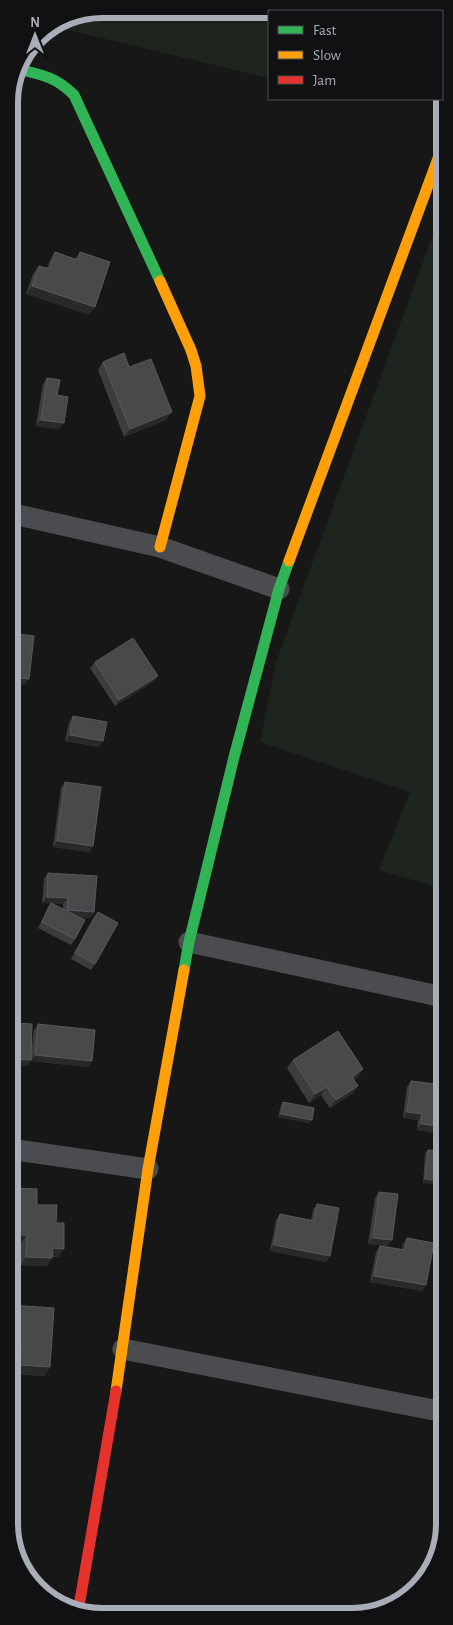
<svg xmlns="http://www.w3.org/2000/svg" width="453" height="1625" viewBox="0 0 453 1625" font-family="'Alegreya Sans',sans-serif">
<style>
.green{fill:#1d241e}
.lines{fill:none;stroke-linecap:round;stroke-linejoin:round}
.street{stroke:#4b4c50;stroke-width:21}
.fast{stroke:#30b455;stroke-width:11}
.slow{stroke:#ff9f0a;stroke-width:11}
.jam{stroke:#e5322d;stroke-width:11}
.wall{fill:#3d3d3f}
.shaded-wall{fill:#29292a}
.building{fill:#49494c;stroke:#58595d}
.rim{fill:none;stroke:#a8adb8;stroke-width:6}
</style>
<rect width="100%" height="100%" fill="#171717"/>
<!-- green -->
<path class="green" d="M101,9L370,11H371H269V78L51,26L66,16Z
M443,207V889L379,870L410,792L260,742L276,662Z"/>
<g class="lines">
<!-- street -->
<path class="street" d="M9,513L160,547L279,589
M189,942L443,997
M10,1149L148,1169
M123,1349L444,1412"/>
<!-- fast -->
<path class="fast" d="M21,70C44,75 57,78 74,95L160,281
M184,970L189,942L234,757L279,589L289,561"/>
<!-- slow -->
<path class="slow" d="M160,281L191,350L196,366L200,396L160,547
M289,561L443,145
M116,1391L148,1169L184,970"/>
<!-- jam -->
<path class="jam" d="M78,1612L116,1391"/>
</g>
<!-- wall -->
<path class="wall" d="M55,252L75,259L80,252L89,315L26,294L33,274L39,266L47,268L50,260Z
M103,362L129,367L166,420L124,437L98,370Z
M47,378L57,395L59,429L36,426L43,384Z
M95,662L158,676L153,682L115,706L90,668Z
M73,716L99,747L65,741L69,722Z
M65,782L93,846L89,852L53,847L61,788Z
M48,873L94,912L90,918L77,917L75,939L71,945L38,928L47,909L51,903L63,909V904L42,903L44,879Z
M98,912L95,964L91,970L71,959L93,918Z
M14,1023L31,1055L34,1030L38,1024L92,1061L88,1067L31,1061L27,1066L10,1065V1029Z
M293,1060L363,1069L357,1078L354,1080L358,1086L352,1094L330,1108L321,1095L309,1103L287,1068Z
M411,1081L440,1125L439,1126L435,1133L417,1130L418,1120L403,1118L407,1087Z
M283,1102L312,1120L309,1123L278,1117L281,1105Z
M428,1150L440,1184L423,1183L425,1153Z
M379,1192L388,1246L368,1244L375,1198Z
M317,1204L326,1262L270,1251L276,1220L280,1214L311,1220L313,1210Z
M37,1205L56,1223L64,1249L58,1257H52L47,1266L21,1265V1243Z
M407,1238L426,1285L422,1291L370,1282L376,1252L380,1246L402,1249L403,1244Z
M10,1305L50,1367L44,1376L14,1374L15,1357H10Z"/>
<!-- shaded-wall -->
<path class="shaded-wall" d="M32,286L95,307L89,315L26,294Z
M9,396L14,397L12,400L9,399Z
M172,412L166,420L124,437L130,429Z
M41,420L64,423L59,429L36,426Z
M158,676L153,682L115,706L119,700Z
M10,677L29,679L24,685L10,683Z
M70,735L103,741L99,747L65,741Z
M57,841L93,846L89,852L53,847Z
M47,897L68,898L63,904L42,903Z
M67,910L94,912L90,918L63,916Z
M35,1055L92,1061L88,1067L31,1061L27,1066L10,1065V1064L13,1059L31,1060Z
M363,1069L357,1078L346,1085L352,1077Z
M358,1086L352,1094L330,1108L336,1100Z
M327,1087L321,1095L309,1103L315,1094Z
M407,1112L422,1114L418,1120L403,1118Z
M281,1114L312,1120L309,1123L278,1117Z
M440,1118L444,1119V1125L436,1124Z
M421,1124L439,1126L435,1133L417,1130Z
M425,1179L442,1181L440,1184L423,1183Z
M10,1235H27L21,1243H10Z
M373,1238L392,1240L388,1246L368,1244Z
M274,1245L330,1256L326,1262L270,1251Z
M53,1248L64,1249L58,1257L47,1256Z
M26,1257L52,1258L47,1266L21,1265Z
M374,1276L426,1285L422,1291L370,1282Z
M10,1348L21,1349L15,1357H10Z
M20,1365L50,1367L44,1376L14,1374Z"/>
<!-- building -->
<path class="building" d="M55,252L78,260L80,252L110,262L95,307L32,286L39,266L50,269Z
M124,353L129,367L151,359L172,412L130,429L103,362Z
M47,378L60,380L57,395L68,397L64,423L41,420Z
M9,379L17,380L14,397L9,396Z
M10,633L34,636L29,679L10,677Z
M133,638L158,676L119,700L95,662Z
M73,716L107,722L103,741L70,735Z
M65,782L101,787L93,846L57,841Z
M48,873L97,876L94,912L67,910L68,898L47,897Z
M51,903L85,920L75,939L42,922Z
M98,912L118,923L95,964L75,953Z
M14,1023L32,1024L31,1060L13,1059Z
M38,1024L95,1030L92,1061L35,1055Z
M338,1031L363,1069L352,1077L358,1086L336,1100L327,1087L315,1094L293,1060Z
M411,1081L444,1085V1119L440,1118L439,1126L421,1124L422,1114L407,1112Z
M283,1102L314,1108L312,1120L281,1114Z
M428,1150L444,1151L442,1181L425,1179Z
M10,1188L37,1189V1205H57L56,1223H64V1249L53,1248L52,1258L26,1257L27,1235H10Z
M379,1192L398,1194L392,1240L373,1238Z
M317,1204L339,1208L330,1256L274,1245L280,1214L314,1221Z
M407,1238L434,1243L426,1285L374,1276L380,1246L405,1250Z
M10,1305L54,1308L50,1367L20,1365L21,1349L10,1348Z
M10,1412L13,1413L10,1434Z"/>
<!-- crop -->
<path d="M0 0H453V1625H0ZM102 18H352A84 84 0 0 1 436 102V1524A84 84 0 0 1 352 1608H102A84 84 0 0 1 18 1524V102A84 84 0 0 1 102 18Z" fill="#111113" fill-rule="evenodd"/>
<path class="rim" d="M102 18H352A84 84 0 0 1 436 102V1524A84 84 0 0 1 352 1608H102A84 84 0 0 1 18 1524V102A84 84 0 0 1 102 18Z"/>
<!-- legend -->
<rect x="268" y="10" width="175" height="90" fill="#111113" stroke="#4d4f55"/>
<rect x="278" y="26" width="25" height="8" fill="#30b455" stroke="#4d4f55"/>
<text x="313" y="35" font-size="15" fill="#a8adb8">Fast</text>
<rect x="278" y="51" width="25" height="8" fill="#ff9f0a" stroke="#4d4f55"/>
<text x="313" y="60" font-size="15" fill="#a8adb8">Slow</text>
<rect x="278" y="76" width="25" height="8" fill="#e5322d" stroke="#4d4f55"/>
<text x="313" y="85" font-size="15" fill="#a8adb8">Jam</text>
<!-- north arrow -->
<g transform="translate(35 35)" stroke="#111113" stroke-width="4" paint-order="stroke">
<path d="M0-4L9 19L0 12L-9 19Z" fill="#a8adb8"/>
<text y="-8" font-size="14" font-weight="bold" text-anchor="middle" fill="#a8adb8">N</text>
</g>
</svg>
